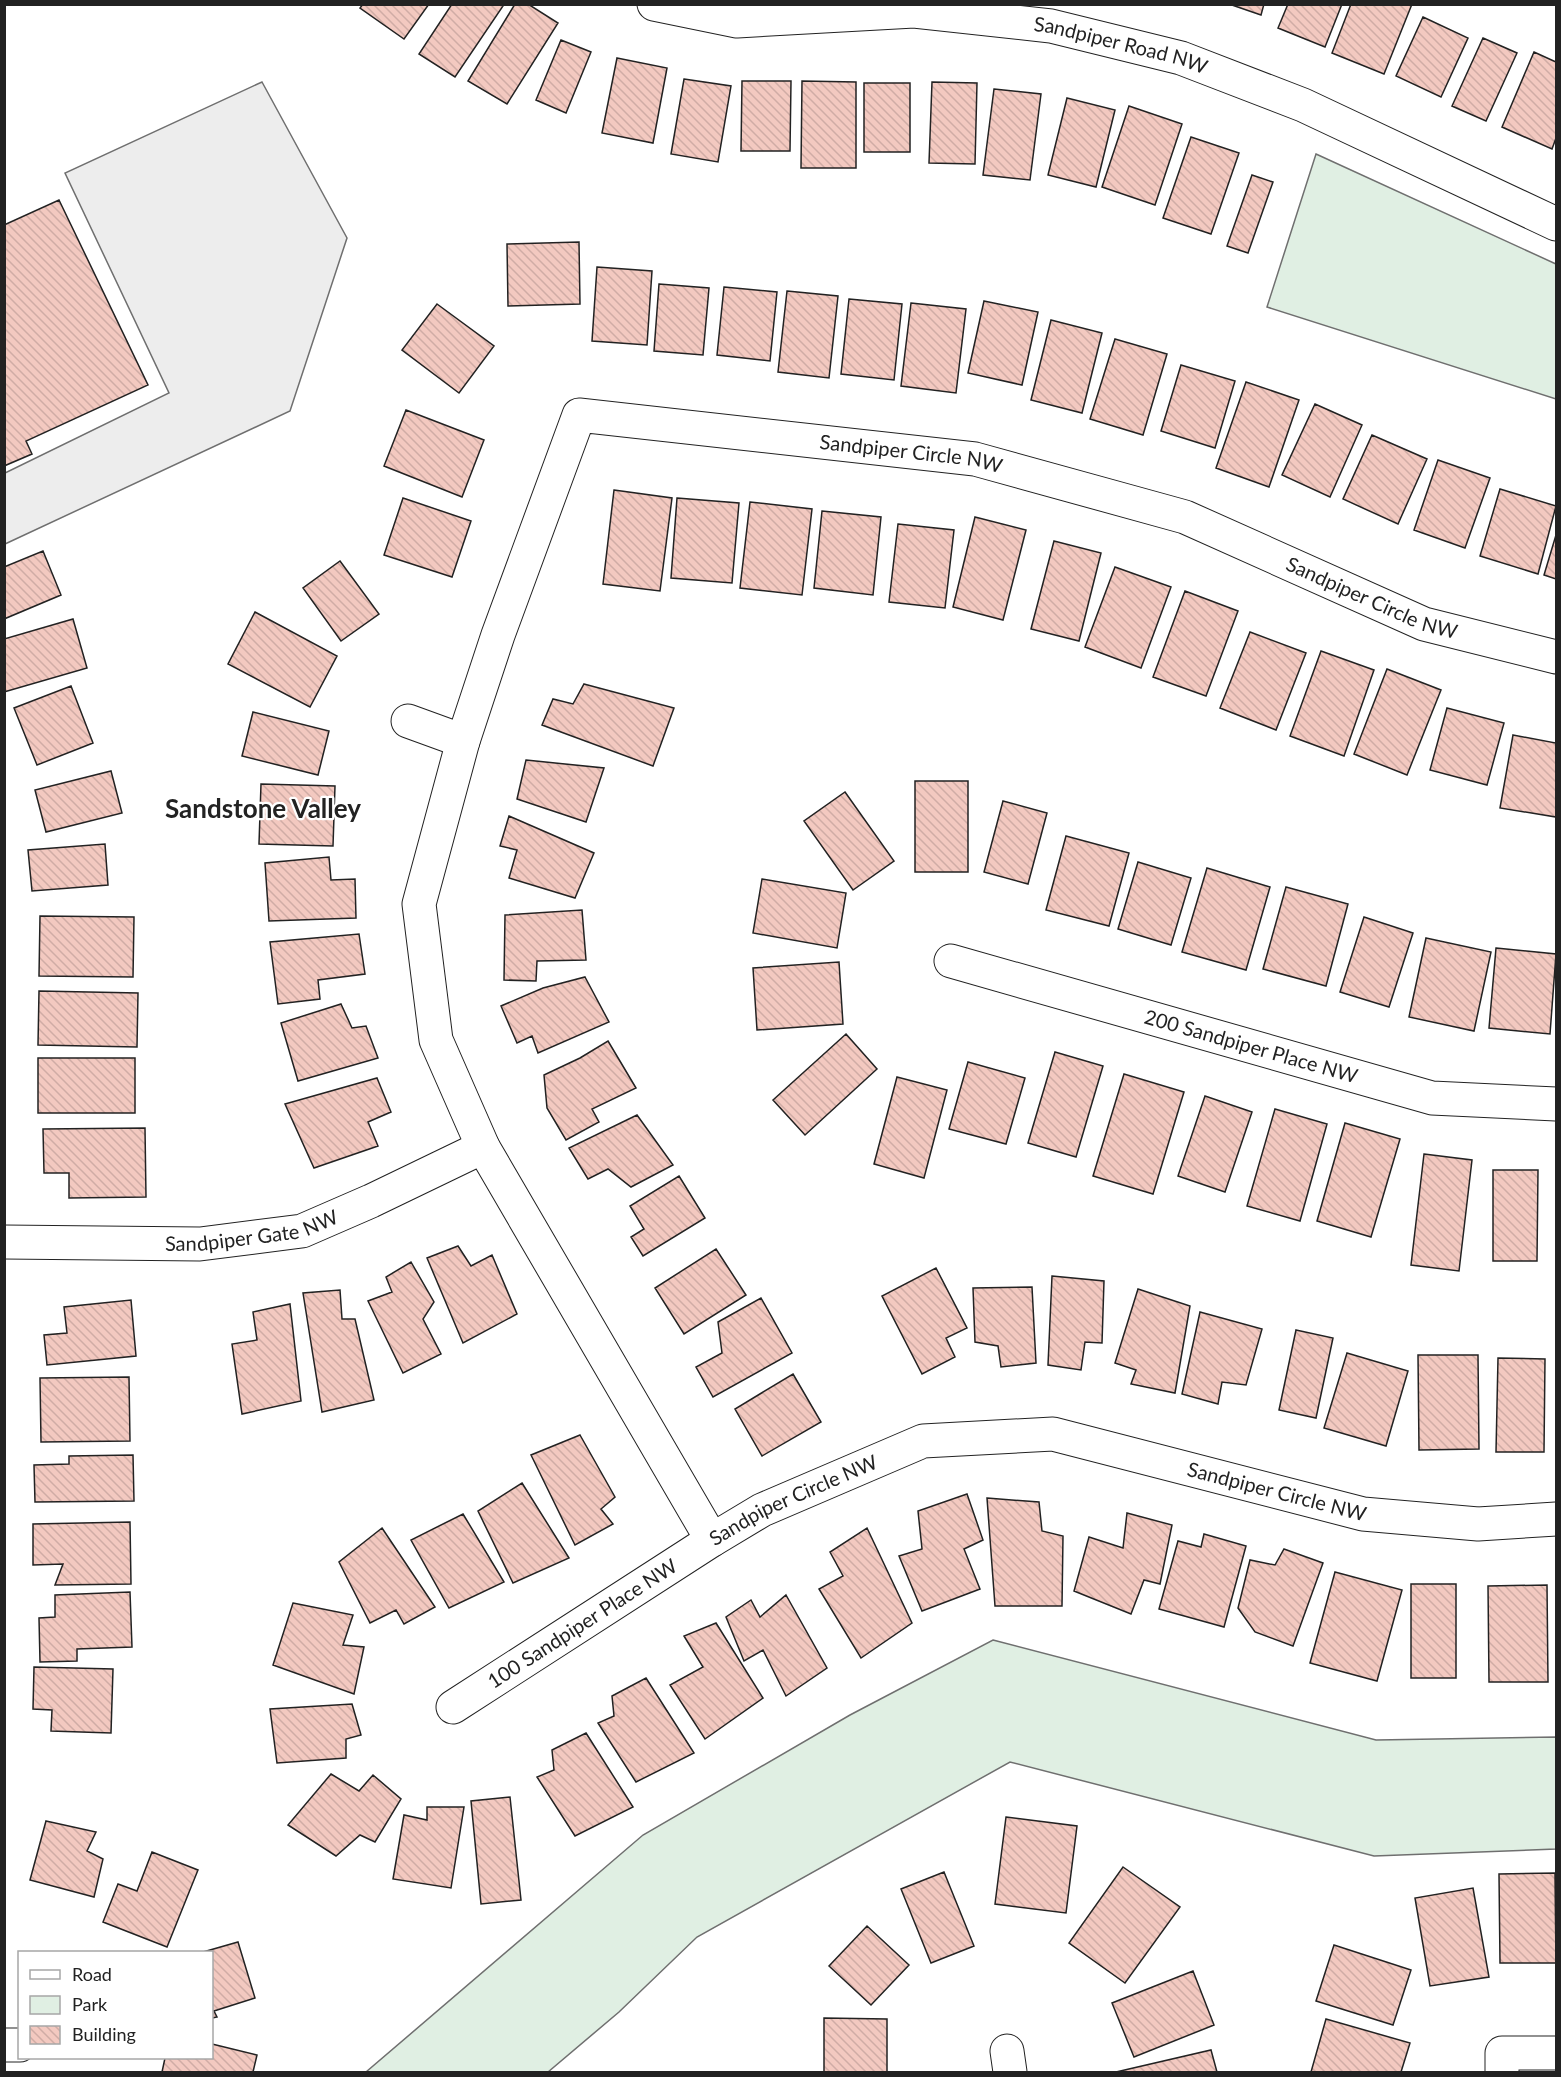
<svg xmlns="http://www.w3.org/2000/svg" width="1561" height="2077" viewBox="0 0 1561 2077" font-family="Lato,sans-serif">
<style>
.green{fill:#e0efe3;stroke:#6f6f6f;stroke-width:1.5}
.parking{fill:#ededed;stroke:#6f6f6f;stroke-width:1.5}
.building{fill:url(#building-back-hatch);stroke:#222;stroke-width:1.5}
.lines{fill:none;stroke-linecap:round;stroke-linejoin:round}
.minor-casing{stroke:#222;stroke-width:35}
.minor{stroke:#fff;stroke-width:33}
.labels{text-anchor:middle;stroke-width:4.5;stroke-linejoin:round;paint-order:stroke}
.street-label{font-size:20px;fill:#222;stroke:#fff}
.district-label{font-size:26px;font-weight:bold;fill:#222;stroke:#fff}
</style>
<defs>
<pattern id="building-back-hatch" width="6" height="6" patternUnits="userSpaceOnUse" patternTransform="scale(1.5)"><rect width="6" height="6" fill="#f3c9c0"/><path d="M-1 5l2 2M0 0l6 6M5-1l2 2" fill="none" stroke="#d0aca5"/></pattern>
</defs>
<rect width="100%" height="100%" fill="#fff"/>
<!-- green -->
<path class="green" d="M1316,154L1556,264V399L1267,307Z
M993,1640L1376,1740L1556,1737V1849L1374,1856L1010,1762L697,1937L619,2012L548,2072H366L643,1835L850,1715Z"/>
<!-- parking -->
<path class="parking" d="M262,82L347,238L290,411L5,544V473L169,393L65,173Z"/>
<!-- building -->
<path class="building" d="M363,4H429L404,39L360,8Z
M452,4H500L503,6L455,77L419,54Z
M515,4H528L558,23L507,104L468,81Z
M1229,4H1264L1261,15Z
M1288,4H1342L1325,47L1278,28Z
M1351,4H1412L1384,74L1332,53Z
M1423,17L1468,38L1441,97L1396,76Z
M1483,38L1517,53L1486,121L1452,106Z
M561,40L591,52L566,113L536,100Z
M1534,52L1556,62V138L1552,149L1502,127Z
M617,58L667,68L653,143L602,133Z
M684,79L731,86L718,162L671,154Z
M742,81H791L790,151H741Z
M802,81L856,82V168H801Z
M932,82L977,83L975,164L929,163Z
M864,83H910V152H864Z
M994,89L1041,94L1030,180L983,175Z
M1067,98L1115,110L1096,187L1048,175Z
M1129,106L1182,124L1155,205L1102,187Z
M1191,137L1239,153L1211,234L1163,218Z
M1252,175L1273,182L1248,253L1227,246Z
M59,200L148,385L26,441L32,454L4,466V225Z
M579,242L580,304L508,306L507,244Z
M597,267L652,271L647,345L592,341Z
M659,284L709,288L703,355L654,351Z
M724,287L777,292L770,361L717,355Z
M787,291L838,296L829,378L778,372Z
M849,299L902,304L894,380L841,374Z
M984,301L1038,312L1022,385L968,373Z
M911,303L966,309L956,393L901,386Z
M437,304L494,346L459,393L402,350Z
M1051,320L1102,333L1082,413L1031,400Z
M1115,339L1167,354L1143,435L1090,419Z
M1181,365L1235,381L1215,448L1161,431Z
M1246,382L1299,400L1269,487L1216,468Z
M1315,404L1362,425L1330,497L1282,475Z
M406,410L484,440L462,497L384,466Z
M1372,435L1427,459L1398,524L1343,499Z
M1438,460L1490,478L1465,548L1414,530Z
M1500,489L1556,506L1538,574L1480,556Z
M614,490L672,498L660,591L603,584Z
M403,498L471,521L452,577L384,555Z
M677,498L739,503L732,583L671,578Z
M750,502L812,509L802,595L740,588Z
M822,511L881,517L873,595L814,588Z
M975,517L1026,530L1003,620L953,607Z
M898,524L954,530L945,608L889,602Z
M1556,535V579L1544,575Z
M1054,541L1101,553L1079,641L1031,629Z
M43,551L61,595L4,619V567Z
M340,561L379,614L341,641L303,588Z
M1115,567L1171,587L1141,668L1085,647Z
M1185,591L1238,611L1206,696L1153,677Z
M255,612L337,656L310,707L228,664Z
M73,619L87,668L4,692V639Z
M1250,632L1306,653L1276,730L1220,708Z
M1321,651L1374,670L1344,756L1290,736Z
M1387,669L1441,690L1407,775L1354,754Z
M584,684L674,708L653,766L542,725L553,699L573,704Z
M71,686L93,743L37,765L14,708Z
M1447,708L1504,723L1487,785L1430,770Z
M253,712L329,731L318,775L242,756Z
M1513,735L1556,743V817L1500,808Z
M526,760L604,768L586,822L517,799Z
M111,771L122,813L46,832L35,790Z
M915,781H968V872H915Z
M261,784L335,786L333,846L259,844Z
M845,792L894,861L853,890L804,821Z
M1003,801L1047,813L1028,884L984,872Z
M509,816L594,853L575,898L509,878L517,850L500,846Z
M1066,836L1129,853L1109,926L1046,910Z
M105,844L108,885L32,891L28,850Z
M329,857L331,880L355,879L356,918L269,921L265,863Z
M1138,862L1191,878L1171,945L1118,929Z
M1207,868L1270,887L1246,970L1182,952Z
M762,879L846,893L837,948L753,933Z
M1286,887L1348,904L1326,986L1263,969Z
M582,910L586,960L537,961L536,981L504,980L505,915Z
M40,916L134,917L133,977L39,976Z
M1364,917L1413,933L1389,1007L1340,992Z
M359,934L365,974L318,980L320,999L278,1004L270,942Z
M1426,938L1491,952L1474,1031L1409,1017Z
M1496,948L1556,954L1550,1034L1489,1028Z
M839,962L843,1024L757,1030L753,968Z
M585,977L609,1022L538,1053L532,1036L517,1043L501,1006L543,988Z
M39,991L138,993L137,1047L38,1045Z
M341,1004L352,1028L366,1026L378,1058L298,1081L281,1023Z
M846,1034L877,1069L805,1135L773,1100Z
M608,1041L636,1088L592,1109L599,1122L566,1140L547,1108L544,1075L580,1058Z
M1055,1052L1103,1066L1076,1157L1028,1143Z
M38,1058H135V1113H38Z
M968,1062L1025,1078L1006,1144L949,1129Z
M1124,1074L1184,1092L1153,1194L1093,1176Z
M897,1077L947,1090L924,1178L874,1164Z
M377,1078L391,1112L368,1122L378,1146L314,1168L285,1104Z
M1205,1096L1252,1112L1225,1192L1178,1176Z
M1275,1109L1327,1124L1300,1221L1247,1206Z
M637,1115L673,1165L631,1187L608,1169L588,1179L569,1148Z
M1345,1123L1400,1139L1371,1237L1317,1221Z
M145,1128L146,1197L69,1198V1173H44L43,1129Z
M1424,1154L1472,1160L1459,1271L1411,1265Z
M1493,1170H1538L1537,1261H1493Z
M679,1176L705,1218L643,1256L631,1237L644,1229L630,1206Z
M458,1246L471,1266L492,1255L517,1314L463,1343L427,1258Z
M716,1249L746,1295L684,1334L655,1288Z
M411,1262L434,1302L423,1319L441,1354L403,1373L368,1301L392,1292L386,1277Z
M936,1268L967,1328L946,1338L955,1357L922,1374L882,1296Z
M1052,1276L1104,1281L1102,1343L1085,1342L1081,1370L1048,1365Z
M1032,1287L1036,1363L1001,1367L998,1346L975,1342L973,1288Z
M1138,1289L1190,1306L1175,1393L1131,1384L1136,1370L1115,1363Z
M340,1290L342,1319H355L374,1400L322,1412L303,1293Z
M761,1298L792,1353L713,1397L696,1367L722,1353L718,1322Z
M131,1300L136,1356L47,1365L44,1335L67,1333L64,1307Z
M290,1304L301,1401L242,1414L232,1344L257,1340L253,1312Z
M1200,1312L1262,1329L1246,1385L1222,1382L1218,1404L1182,1394Z
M1296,1330L1333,1338L1316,1418L1279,1410Z
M1347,1353L1408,1371L1386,1446L1324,1428Z
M1418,1355H1478L1479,1449L1419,1450Z
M1498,1358L1545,1359L1544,1452H1496Z
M793,1374L821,1422L762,1456L735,1409Z
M129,1377L130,1441L41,1442L40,1378Z
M580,1435L615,1497L601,1509L613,1524L575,1545L531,1455Z
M133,1455L134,1501L35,1502L34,1465L69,1464V1456Z
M522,1483L569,1558L513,1583L478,1511Z
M967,1494L983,1540L964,1549L980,1589L922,1611L899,1556L922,1549L918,1511Z
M987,1498L1039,1502L1042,1531L1063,1536L1062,1606H995Z
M1127,1513L1172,1525L1160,1584L1144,1580L1131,1614L1074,1591L1089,1537L1123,1548Z
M463,1514L504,1582L449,1608L411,1540Z
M130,1522L131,1584L55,1585L63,1564L33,1565V1524Z
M382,1528L435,1607L404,1624L396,1610L370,1623L339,1562Z
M867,1528L912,1623L861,1658L819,1589L843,1576L830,1552Z
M1204,1534L1246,1546L1224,1627L1159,1609L1178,1541L1201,1547Z
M1284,1549L1323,1563L1293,1646L1255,1632L1238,1608L1250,1560L1275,1565Z
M1335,1572L1402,1590L1377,1681L1310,1663Z
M1411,1584H1456V1678H1411Z
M1547,1585L1548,1682H1489L1488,1586Z
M130,1592L132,1647L77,1649V1661L40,1662L39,1618L55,1617V1595Z
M786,1595L827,1668L786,1696L763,1650L744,1661L726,1617L751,1600L760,1617Z
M293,1603L353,1615L343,1645L364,1647L354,1694L273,1665Z
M716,1623L763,1698L705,1739L670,1685L703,1667L684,1636Z
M34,1667L113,1669L111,1733L51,1731L52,1710L33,1709Z
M646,1678L694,1753L636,1782L598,1723L614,1716L612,1696Z
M352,1704L361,1735L346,1739V1758L277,1763L270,1709Z
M586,1733L633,1807L575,1836L537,1777L554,1770L552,1750Z
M331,1774L359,1791L373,1775L401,1799L375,1842L360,1835L336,1856L288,1825Z
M510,1797L521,1900L481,1904L471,1801Z
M427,1807H464L451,1888L393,1879L404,1815L427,1820Z
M1006,1817L1077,1826L1066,1913L995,1904Z
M46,1821L96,1832L87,1851L103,1859L94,1897L30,1880Z
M152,1852L198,1870L167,1947L103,1922L118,1884L137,1891Z
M1123,1867L1180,1907L1125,1983L1069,1943Z
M944,1872L974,1946L931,1963L901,1889Z
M1555,1873L1556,1963H1500L1499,1874Z
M1473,1888L1489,1977L1430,1986L1415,1898Z
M867,1926L909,1965L871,2005L829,1966Z
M238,1942L255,1998L214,2011L217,2017L212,2018V1952H203Z
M1334,1945L1411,1970L1393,2025L1316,2001Z
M1193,1971L1214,2025L1134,2057L1112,2003Z
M824,2018L887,2019V2072H824Z
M1326,2019L1410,2043L1401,2072H1311Z
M212,2044L257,2055L253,2072H162L165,2058H212Z
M1211,2050L1217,2072H1116Z"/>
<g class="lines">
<!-- minor casing -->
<g class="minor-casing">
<g id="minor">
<path id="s1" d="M654,4L737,21L914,11L1051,26L1181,58L1303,105L1556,224"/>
<path d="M408,721L463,741"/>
<path id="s2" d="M951,961L1432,1098L1556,1104"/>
<path id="s3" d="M4,1242L200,1244L302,1231L371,1201L483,1147"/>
<path id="s4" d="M712,1540L483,1147L436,1040L419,904L463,741L498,635L579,415L975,459L1185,517L1424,624L1556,657"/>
<path id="s5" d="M453,1707L712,1540L762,1510L923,1441L1053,1434L1363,1514L1478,1524L1556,1519"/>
<path d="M4,2045H20"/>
<path d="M1007,2051L1010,2072"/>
<path d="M1502,2072V2053H1556"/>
</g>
</g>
<!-- minor -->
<use href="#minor" class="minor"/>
</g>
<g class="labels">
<!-- street labels -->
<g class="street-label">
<text dy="7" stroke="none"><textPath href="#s1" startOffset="472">Sandpiper Road NW</textPath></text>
<text dy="7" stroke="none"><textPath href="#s4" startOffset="1558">Sandpiper Circle NW</textPath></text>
<text dy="7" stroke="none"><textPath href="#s4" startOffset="2044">Sandpiper Circle NW</textPath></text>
<text dy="7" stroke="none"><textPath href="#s2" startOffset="312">200 Sandpiper Place NW</textPath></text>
<text dy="7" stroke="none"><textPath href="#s3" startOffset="249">Sandpiper Gate NW</textPath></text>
<text dy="7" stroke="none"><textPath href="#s5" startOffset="903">Sandpiper Circle NW</textPath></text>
<text dy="7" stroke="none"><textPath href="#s5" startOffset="399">Sandpiper Circle NW</textPath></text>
<text dy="7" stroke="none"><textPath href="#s5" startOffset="154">100 Sandpiper Place NW</textPath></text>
</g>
<!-- district labels -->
<g class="district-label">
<text x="263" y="818">Sandstone Valley</text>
</g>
</g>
<!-- border -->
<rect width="1561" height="2077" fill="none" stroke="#222222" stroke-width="12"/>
<!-- legend -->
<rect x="18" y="1951" width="195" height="108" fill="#ffffff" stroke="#a7a7a7" stroke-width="1.5"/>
<rect x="30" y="1970" width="30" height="9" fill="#ffffff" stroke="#a7a7a7" stroke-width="1.5"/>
<text x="72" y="1981" font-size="18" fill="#222222">Road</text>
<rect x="30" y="1996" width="30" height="18" fill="#e0efe3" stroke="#a7a7a7" stroke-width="1.5"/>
<text x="72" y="2011" font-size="18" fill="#222222">Park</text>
<rect x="30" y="2026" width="30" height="18" fill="url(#building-back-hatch)" stroke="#a7a7a7" stroke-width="1.5"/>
<text x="72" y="2041" font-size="18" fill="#222222">Building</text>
</svg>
